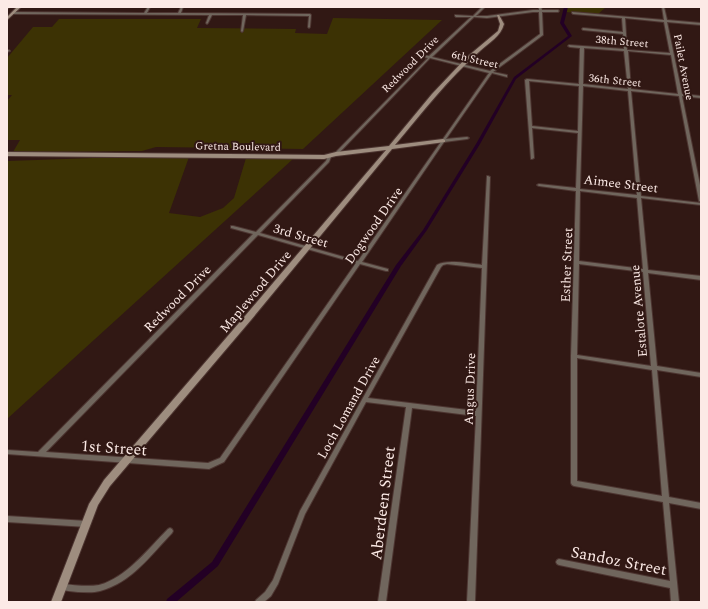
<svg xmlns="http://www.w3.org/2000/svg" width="708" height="609" viewBox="0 0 708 609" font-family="Spectral,serif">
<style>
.green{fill:#3c3204}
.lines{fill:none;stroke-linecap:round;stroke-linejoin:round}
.canal{fill:#230025;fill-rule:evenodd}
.street-casing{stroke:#4d3531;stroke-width:2}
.secondary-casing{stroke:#4d3531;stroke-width:2}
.street{fill:#70665d;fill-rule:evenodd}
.secondary{fill:#9e8d7f;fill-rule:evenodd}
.labels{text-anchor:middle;stroke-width:4;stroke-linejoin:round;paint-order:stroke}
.far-street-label{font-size:11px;fill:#fceae6;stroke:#311814}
.street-label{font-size:13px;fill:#fceae6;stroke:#311814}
.near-street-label{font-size:16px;fill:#fceae6;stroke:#311814}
</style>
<rect width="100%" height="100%" fill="#311814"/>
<!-- green -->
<path class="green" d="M567,7H606L597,15L566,12Z
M333,18L442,20L303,149L156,147L142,151L13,152L20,140H7V101L12,95H7V58L33,27H52L59,19H201L197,28L296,29L295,33L327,34Z
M122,157H189L169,213L200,217L223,208L234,198L246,158L293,159L7,419V163L8,161Z"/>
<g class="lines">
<!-- canal -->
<path class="canal" d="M564,7H568L564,23L572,36L516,79L480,144L427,230L401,266L218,566L176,602H166L167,599L212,562L396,265L423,230L476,144L514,77L568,36L560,23Z"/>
<!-- street casing -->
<g class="street-casing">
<path id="street" d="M148,7H150L147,13H178L181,7H183L181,13L310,14L311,15L310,27L309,28L308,27L309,16L246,15L243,31L242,32L241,31L243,15H212L208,23L207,24L206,23L209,15L13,14L12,13L13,12L144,13Z
M482,7H485L476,16H487L533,10H539V7H541L542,10H558L559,11L558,12H542L543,35L493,72L507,75V77L492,73L446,139L467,137L469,138L467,139L444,142L362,262L388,269V271H386L360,264L224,462L209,469L7,454V450L38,452L253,234L231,228V226H233L256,232L326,161L328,156H329L331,157L329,162L260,233L358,261L489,73L430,58L337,155H336L334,154L428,58L415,55V53L429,56L471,17H456L455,16V15L473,16ZM533,12H539L540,34L490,71L432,57L474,17L487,18ZM258,235L356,263L220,458L208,463L46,452Z
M662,7H664L667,20L701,23V25L667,22L682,94L701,96V98L682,96L701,190V202L699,201L679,96L631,91L641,196L701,203V205L641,198L648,270L701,276V280L648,273L657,366L701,373V377L657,370L669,497L701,503V509L669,503L679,602H671L670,588L559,565L557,564L556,562L557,560L559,559L670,581L663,502L574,486L572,485L571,483V356L576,191L539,186L537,185L539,184L576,188L578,133L532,128L534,158L532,159H531L525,80L527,79L579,84L580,48L570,47L568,46L569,45L624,49L623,34L583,30L582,29L583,28L623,32L622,18L573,14L572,13V12L664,20ZM625,18L664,22L670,53L627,50ZM584,48L624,51L628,89L583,84ZM628,51L671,55L678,94L631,89ZM529,81L579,86L578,131L532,126ZM583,86L628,91L637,195L580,189ZM580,191L637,198L643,269L579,261ZM579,264L643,272L651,366L577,355ZM577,358L652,370L662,496L577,481Z
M7,50H9L10,51L7,52Z
M487,176H488L490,177L475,602H467L476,416L412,408L386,602H378L406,407L366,402L305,514L278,584L271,596L264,602H255L256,600L265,592L273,580L300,511L437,265C447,259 471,264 482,265ZM447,264L482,268L476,411L368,398L441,267L443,265Z
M7,516L87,521L89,522L90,524L89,526L87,527L7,522Z
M170,528L172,529L173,531L172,533C151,555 131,583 100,591C93,593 85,592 78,592C72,591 65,591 59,589L58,587L59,585L62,584C74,585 87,587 99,585C126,578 149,548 168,529Z"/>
</g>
<!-- secondary casing -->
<g class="secondary-casing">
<path id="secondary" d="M7,7H10L7,9Z
M17,7H21L7,20V17Z
M497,15H499L504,24C501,36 489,43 480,51C448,79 422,113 395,145L443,139L445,140V142L392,149L251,320L110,486L98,505L61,602H51L89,504L104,480L245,316L386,150L336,156L324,159L7,156V152L324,155L336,152L389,146L432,94L467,57L498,31L500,24Z"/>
</g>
<!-- street -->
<use href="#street" class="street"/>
<!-- secondary -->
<use href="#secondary" class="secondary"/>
</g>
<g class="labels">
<!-- far-street labels -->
<g class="far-street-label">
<text transform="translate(622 41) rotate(5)" y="4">38th Street</text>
<text transform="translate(475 59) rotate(13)" y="4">6th Street</text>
<text transform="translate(410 64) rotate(-45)" y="4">Redwood Drive</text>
<text transform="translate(684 67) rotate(79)" y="4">Pailet Avenue</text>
<text transform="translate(615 80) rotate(6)" y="4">36th Street</text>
<text transform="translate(238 146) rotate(1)" y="4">Gretna Boulevard</text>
</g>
<!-- street labels -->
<g class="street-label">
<text transform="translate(621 183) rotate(7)" y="5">Aimee Street</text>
<text transform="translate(373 225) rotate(-55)" y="5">Dogwood Drive</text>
<text transform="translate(301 235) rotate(16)" y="5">3rd Street</text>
<text transform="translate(566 265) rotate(-88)" y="5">Esther Street</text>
<text transform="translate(255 291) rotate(-50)" y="5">Maplewood Drive</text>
<text transform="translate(177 298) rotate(-45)" y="5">Redwood Drive</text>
<text transform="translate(638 311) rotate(-95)" y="5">Estalote Avenue</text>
<text transform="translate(469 389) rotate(-88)" y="5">Angus Drive</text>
<text transform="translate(348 407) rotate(-61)" y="5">Loch Lomand Drive</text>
</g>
<!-- near-street labels -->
<g class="near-street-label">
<text transform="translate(114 447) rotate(4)" y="6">1st Street</text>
<text transform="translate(382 503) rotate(-83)" y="6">Aberdeen Street</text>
<text transform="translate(619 560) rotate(11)" y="6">Sandoz Street</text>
</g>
</g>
<!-- border -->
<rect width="708" height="609" fill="none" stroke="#fceae6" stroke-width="16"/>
</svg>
